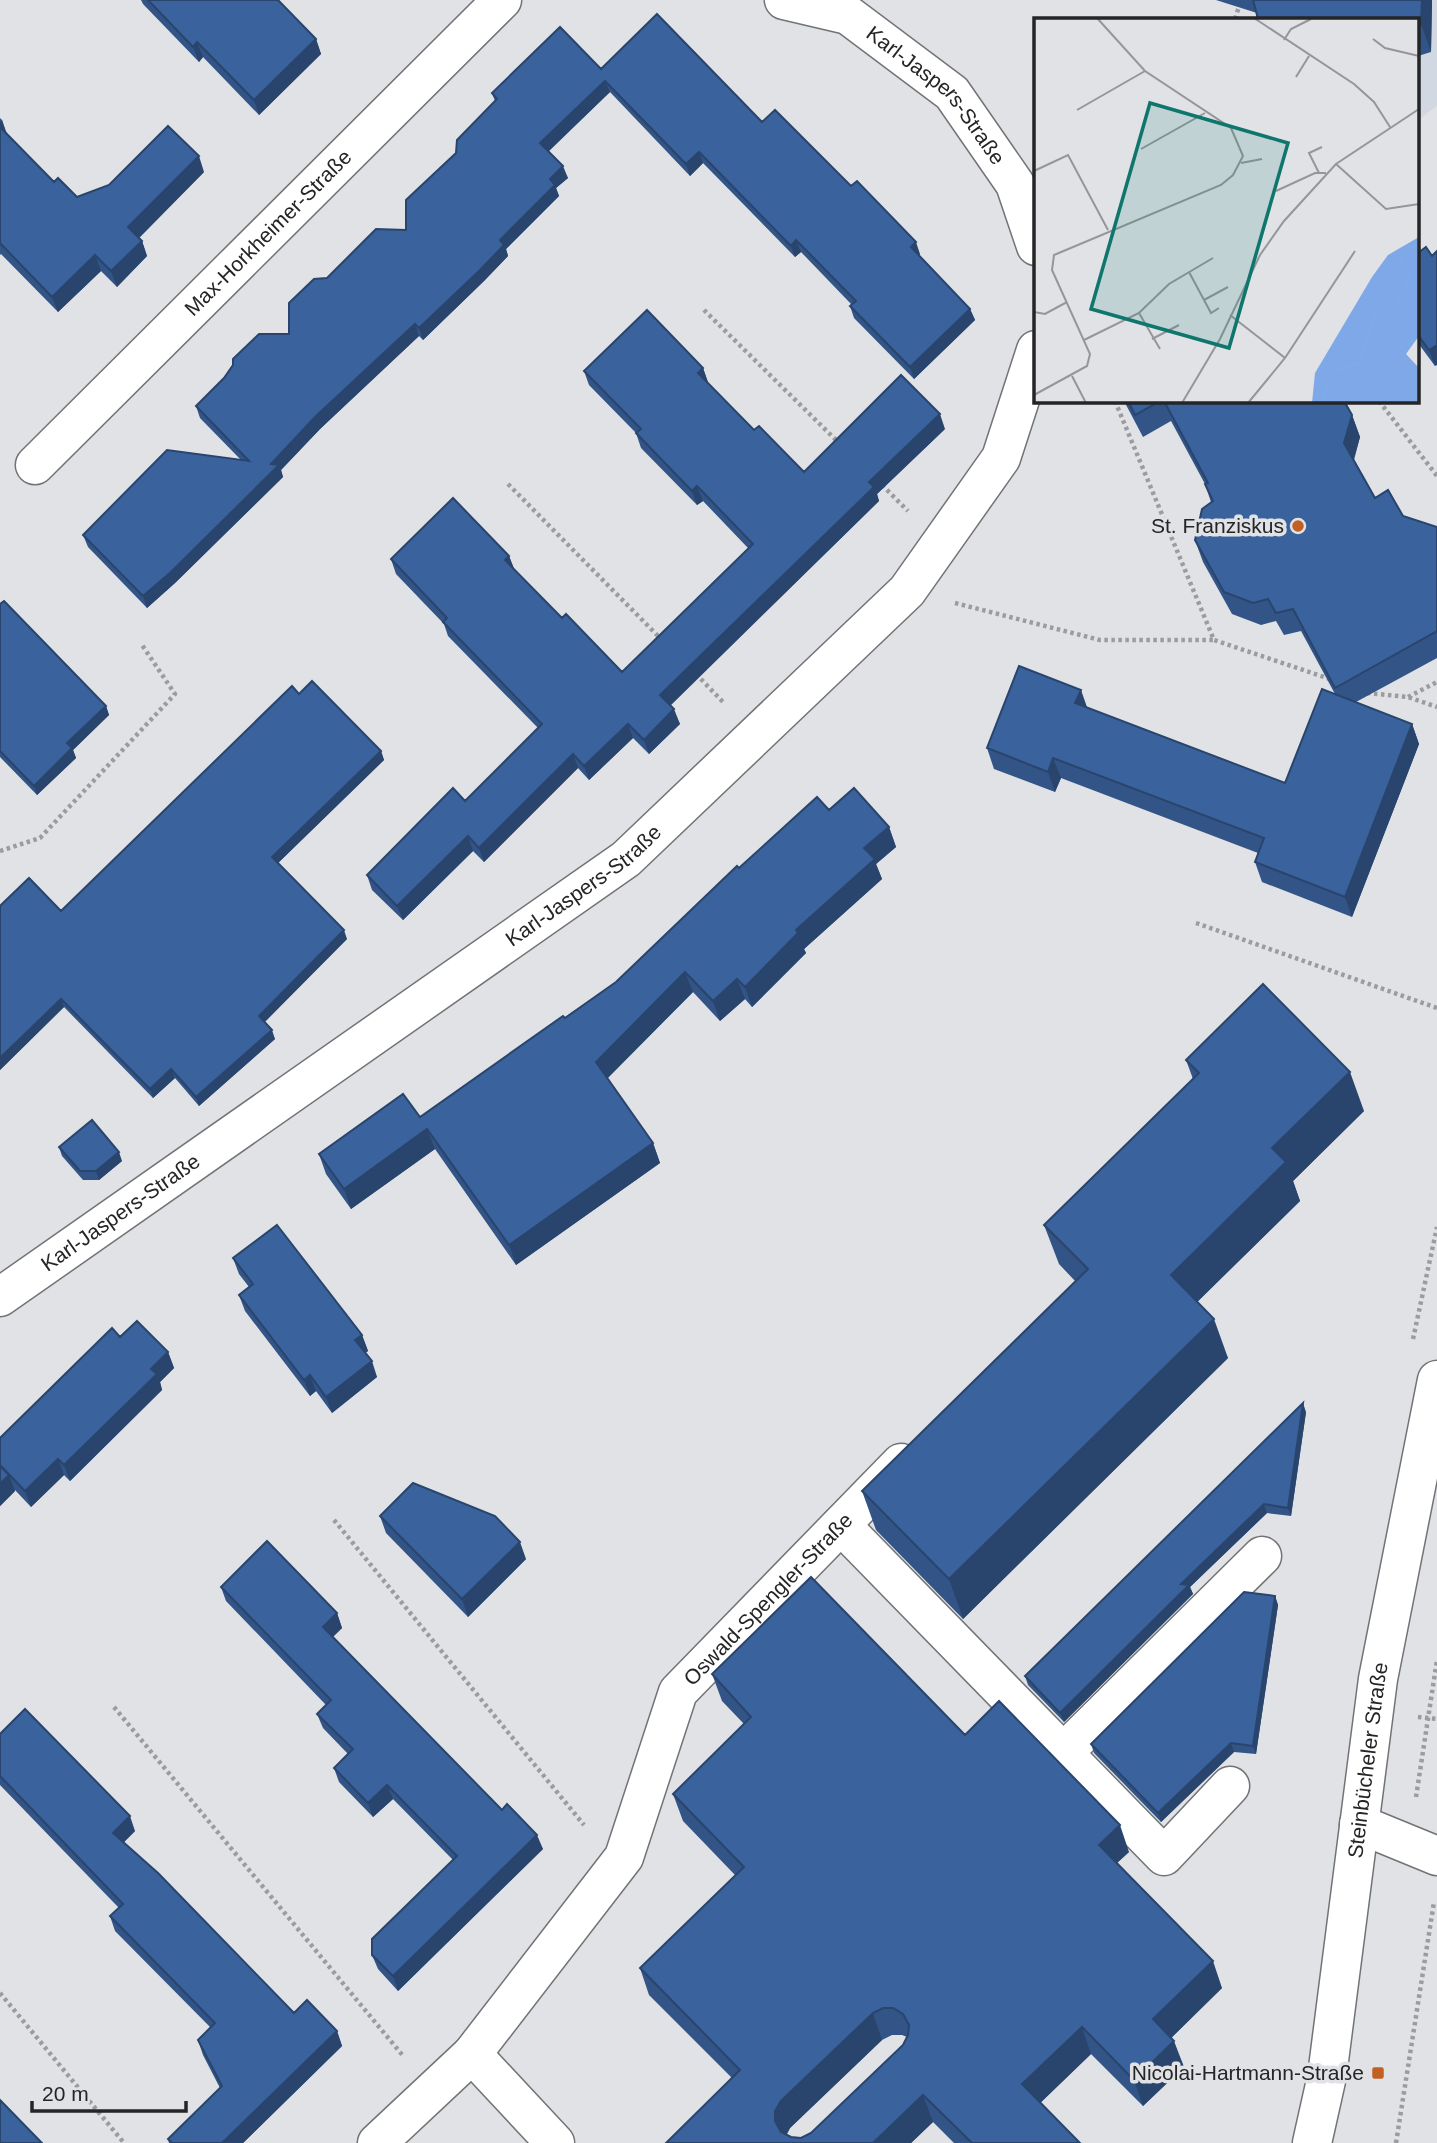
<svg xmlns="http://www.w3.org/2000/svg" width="1437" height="2143" viewBox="0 0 1437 2143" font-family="Arial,sans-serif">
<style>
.built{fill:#d1d8e1}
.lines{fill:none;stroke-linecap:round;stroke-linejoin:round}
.minor-casing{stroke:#717375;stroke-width:41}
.path{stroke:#9a9c9e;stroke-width:4.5;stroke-dasharray:3.5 3.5;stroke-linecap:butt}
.minor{stroke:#fff;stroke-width:38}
.wall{fill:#325486;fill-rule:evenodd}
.shaded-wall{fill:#29456d}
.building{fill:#3a629c;stroke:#29456d;stroke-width:2;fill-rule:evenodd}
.poi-dot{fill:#c26023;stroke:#e0e2e5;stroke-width:2.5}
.labels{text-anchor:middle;stroke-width:7;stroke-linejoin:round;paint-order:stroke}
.street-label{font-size:21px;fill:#242526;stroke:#e0e2e5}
.poi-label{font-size:21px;fill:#242526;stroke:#e0e2e5;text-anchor:end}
.inset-river{fill:none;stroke:#7faae9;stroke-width:3.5}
.inset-road{fill:none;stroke:#959699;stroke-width:2}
.view{fill:#0f766e;fill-opacity:0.15;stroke:#0f766e;stroke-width:3.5}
.inset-edge{fill:none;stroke:#242526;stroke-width:3.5}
</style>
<rect width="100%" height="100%" fill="#e0e2e5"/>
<!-- built -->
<path class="built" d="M1262,0H1437V106L1418,120V19H1255Z"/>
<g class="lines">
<!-- minor casing -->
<g class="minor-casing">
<g id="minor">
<path id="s1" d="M784,0L848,15L952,93L1015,184L1036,246"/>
<path id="s2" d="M35,465L502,0"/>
<path id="s3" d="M0,1297L626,859L907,591L1001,458L1036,350"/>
<path d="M841,1525L1164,1856L1230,1786"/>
<path d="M1063,1753L1262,1556"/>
<path d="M1359,1824L1437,1856"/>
<path d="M472,2054L555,2143"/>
<path id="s4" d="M377,2143L472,2054L624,1857L678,1692L901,1463"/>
<path id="s5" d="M1312,2143L1327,2076L1378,1679L1437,1380"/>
</g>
</g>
<!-- path -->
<path class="path" d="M1235,19L1241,0
M704,310L838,442
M1115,401L1214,640L1333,680
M1379,401L1437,476
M508,484L660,638
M882,485L908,511
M955,603L1100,640H1214
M696,674L724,703
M1367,693L1408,697L1437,707
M1408,697L1437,682
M0,851L40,838L175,694L142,645
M1196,923L1437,1008
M1413,1339L1437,1227
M334,1520L584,1825
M114,1707L404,2057
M1418,1717L1437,1719
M1416,1797L1437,1660
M0,1993L124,2143
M1396,2143L1434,1902"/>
<!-- minor -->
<use href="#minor" class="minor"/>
</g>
<!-- wall -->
<path class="wall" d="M141,0H278L316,39L321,54L259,115L203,57L199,62L143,4Z
M1216,0H1432L1431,52L1418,56V19L1257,13Z
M601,69L762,122L851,186L920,254L919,255L970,309L975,320L914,379L854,318L850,306L852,305L801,252L795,257L703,163L690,176L610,92L548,151L568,178L556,188L559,196L506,249L508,256L484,281L423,340L419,336L320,429L281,470L283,477L175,583L147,608L88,547L83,535L241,460L200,418L196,406L289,334L327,278L406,230L456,153L495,101L492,93Z
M0,118L2,120L7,134L54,182L77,197L204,172L139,238L142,241L147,256L117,287L101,271L58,312L1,254L0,255Z
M1418,253L1432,256L1435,366L1418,343Z
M703,368L708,383L754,430L804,472L945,429L877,494L879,501L670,705L680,724L649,754L633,738L589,780L578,768L484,862L473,851L403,920L372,890L367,875L465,801L538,728L448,636L444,624L396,574L391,559L509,556L514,569L562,618L622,672L748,548L703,501L697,505L641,448L636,433L589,385L584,371Z
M1124,401H1344L1352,415L1360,437L1354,460L1375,498L1403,516L1437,527V658L1356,702L1412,724L1419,744L1352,917L1262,882L1255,862L1258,853L1061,778L1055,792L994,769L987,748L1087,708L1285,783L1335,694L1301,631L1284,635L1276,621L1261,625L1232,614L1203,562L1195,540L1211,502L1205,484L1171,421L1143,437Z
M0,604L106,706L109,715L73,750L76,758L37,795L0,757Z
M299,694L381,751L384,760L278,863L347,939L264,1022L275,1039L199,1106L175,1078L153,1098L64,1007L0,1070L61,911Z
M829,810L889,827L896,847L876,864L882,879L804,949L806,953L752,1007L745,999L720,1021L693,992L607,1078L653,1143L660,1163L516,1265L435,1149L351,1209L326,1174L319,1154L420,1117L616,982L739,868Z
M1186,1060L1364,1111L1293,1181L1300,1201L1197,1302L1228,1358L963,1619L876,1530L862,1491L1076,1282L1059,1264L1044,1225L1193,1079Z
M59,1147L122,1161L99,1180H83L62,1156Z
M233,1258L362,1335L368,1351L365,1353L377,1377L332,1413L316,1391L310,1396L245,1311L239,1295L249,1287L239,1274Z
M120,1337L168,1352L174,1368L160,1382L162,1390L70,1481L64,1475L31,1507L15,1490V1491L0,1506V1438Z
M1306,1412L1291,1516L1267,1513L1190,1587L1193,1594L1064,1722L1028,1685L1025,1676Z
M380,1516L526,1559L468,1617L386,1533Z
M221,1587L337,1613L342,1628L332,1637L502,1810L543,1849L398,1991L378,1969L372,1955L453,1860L393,1799L373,1817L339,1782L334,1768L348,1754L323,1728L317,1714L326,1705L226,1601Z
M1275,1596L1278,1605L1256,1754L1234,1752L1161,1822L1094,1753L1091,1744Z
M712,1674L965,1735L1129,1852L1117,1863L1222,1988L1171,2038L1184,2067L1143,2106L1091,2054L1040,2103L1080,2143H954L933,2122L911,2143H666L732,2078L649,1995L640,1968L735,1875L683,1821L673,1794L744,1724L722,1701ZM892,2035H902L907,2037L903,2045L811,2133L801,2138L791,2137L786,2135L790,2128L882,2040Z
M0,1734L135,1831L124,1842L294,2013L337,2031L342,2046L243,2143H169L168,2139L220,2088L203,2055L198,2040L211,2028L115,1931L110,1916L119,1908L0,1785Z"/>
<!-- shaded-wall -->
<path class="shaded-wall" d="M1422,0H1432L1431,52L1421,24Z
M316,39L321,54L259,115L254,100Z
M197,42L203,57L199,62L193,47Z
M605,81L610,92L545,155L540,143Z
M2,120L7,136L0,130V122Z
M699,152L703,163L690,176L686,164Z
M199,156L204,172L134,243L128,227Z
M563,166L568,178L556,188L559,196L506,249L508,256L484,281L423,340L419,328L500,240L550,179Z
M796,240L801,252L795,257L791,246Z
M142,241L147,256L117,287L111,271Z
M916,242L920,254L915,259L911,247Z
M95,255L101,271L58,312L52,297Z
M970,309L975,320L914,379L910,367Z
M415,324L419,336L320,429L281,470L283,477L175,583L147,608L143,596L315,417Z
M1437,345V365L1435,366L1429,350Z
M703,368L708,382L703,387L698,373Z
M940,414L945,429L877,494L879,501L666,710L660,695L869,482Z
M1352,415L1360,437L1352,465L1344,443Z
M697,486L703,501L697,505L692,491Z
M509,556L515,571L505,560Z
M1081,690L1088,710L1075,703Z
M106,706L109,715L73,750L76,758L37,795L34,786L67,743Z
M674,709L680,724L649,754L644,740Z
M628,724L633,738L589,780L584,766Z
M1412,724L1419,744L1352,917L1345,897Z
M381,751L384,760L275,866L272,857Z
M573,754L578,768L484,862L479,848Z
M1053,758L1061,778L1055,792L1048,772Z
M889,827L896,847L876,864L882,879L804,949L806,953L752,1007L745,987L796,930L864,848Z
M468,836L473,851L403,920L397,906Z
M344,930L347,939L262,1025L259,1016Z
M685,972L693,992L603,1083L596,1062Z
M737,979L745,999L720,1021L713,1001Z
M61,999L64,1007L0,1070V1058Z
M272,1030L275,1039L199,1106L196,1097Z
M171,1069L175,1078L153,1098L150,1089Z
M1350,1072L1364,1111L1293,1181L1300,1201L1185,1314L1171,1275L1272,1148Z
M427,1129L435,1149L351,1209L344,1189Z
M653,1143L660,1163L516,1265L509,1245Z
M119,1152L122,1161L99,1180L96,1171Z
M1214,1319L1228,1358L963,1619L949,1579Z
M362,1335L368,1351L361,1356L355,1340Z
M168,1352L174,1368L160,1382L162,1390L70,1481L64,1465L151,1369Z
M372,1361L377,1377L332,1413L326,1397Z
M310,1375L316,1391L310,1396L304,1380Z
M1303,1403L1306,1412L1291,1516L1288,1508Z
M58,1459L64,1475L31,1507L25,1491Z
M9,1475L15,1491L0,1506V1484Z
M1264,1504L1267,1513L1190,1587L1193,1594L1064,1722L1060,1713L1181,1584Z
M520,1542L526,1559L468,1617L462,1599Z
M1275,1596L1278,1605L1256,1754L1253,1746Z
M337,1613L342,1628L328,1642L323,1627Z
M1231,1743L1234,1752L1161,1822L1158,1813Z
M387,1785L393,1799L373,1817L368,1803Z
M130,1816L135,1831L119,1847L113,1833Z
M1120,1825L1129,1852L1108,1871L1099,1845Z
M537,1835L543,1849L398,1991L393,1976Z
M1213,1961L1222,1988L1163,2046L1153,2019Z
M873,2013L882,2040L790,2128L785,2138L775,2121V2111L781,2101Z
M1082,2027L1091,2054L1032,2111L1022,2084Z
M337,2031L342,2046L243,2143H222Z
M1174,2041L1184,2067L1143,2106L1134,2080Z
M923,2095L933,2122L911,2143H873Z"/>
<!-- building -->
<path class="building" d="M148,0H278L316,39L254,100L197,42L193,47Z
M1253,0H1422L1421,24L1418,25V19H1257V15Z
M657,14L762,122L775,110L851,186L857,181L916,242L911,247L970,309L910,367L850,306L856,301L796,240L791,246L699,152L686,164L605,81L540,143L563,166L550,179L555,185L500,240L504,245L480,270L419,328L415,324L315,417L271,464L279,465L171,572L143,596L83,535L167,450L249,461L196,406L224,378L233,365V359L259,334H289V303L314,279L327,278L376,229L406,230V200L456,153L457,140L497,99L492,93L560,27L601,69Z
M168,126L199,156L128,227L142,241L111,271L95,255L52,297L0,243V127L54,182L58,178L77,197L109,185Z
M1426,247L1432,256L1437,251V345L1429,350L1418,335V253Z
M647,310L703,368L698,373L754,430L759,426L804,472L901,375L940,414L869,482L874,487L660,695L674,709L644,740L628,724L584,766L573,754L479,848L468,836L397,906L367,875L453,788L465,801L542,724L443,622L447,618L391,559L453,498L509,556L505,560L562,618L566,614L622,672L753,544L697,486L692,491L636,433L641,429L584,371Z
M1128,401H1160L1135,415Z
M1164,401H1344L1352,415L1344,443L1375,498L1388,490L1403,516L1437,527V631L1335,688L1293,609L1276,613L1268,599L1253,603L1224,592L1195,540L1202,509L1213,501L1205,484L1208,483Z
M4,601L106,706L67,743L72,748L34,786L0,751V604Z
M1019,666L1081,690L1075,703L1285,783L1322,689L1412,724L1345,897L1255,862L1264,838L1053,758L1048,772L987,748Z
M312,681L381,751L272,857L344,930L259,1016L272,1030L196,1097L171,1069L150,1089L61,999L0,1058V906L29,878L61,911L292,686L299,694Z
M854,788L889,827L864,848L875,859L796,930L798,933L745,987L737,979L713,1001L685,972L596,1062L653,1143L509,1245L427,1129L344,1189L319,1154L403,1094L420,1117L563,1016L565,1018L616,982L737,866L739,868L817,797L829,810Z
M1263,984L1350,1072L1272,1148L1286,1162L1171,1275L1214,1319L949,1579L862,1491L1088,1269L1044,1225L1199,1073L1186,1060Z
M92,1120L119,1152L96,1171H80L59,1147Z
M277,1225L362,1335L355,1340L372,1361L326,1397L310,1375L304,1380L239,1295L253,1284L233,1258Z
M137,1321L168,1352L151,1369L157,1374L64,1465L58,1459L25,1491L0,1465V1438L112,1328L120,1337Z
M1303,1403L1288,1508L1264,1504L1181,1584L1189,1585L1060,1713L1025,1676Z
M0,1466L9,1475L0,1484Z
M413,1483L495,1516L520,1542L462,1599L380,1516Z
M267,1541L337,1613L323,1627L502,1810L507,1804L537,1835L393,1976L372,1955V1939L457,1856L387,1785L368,1803L334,1768L353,1749L317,1714L331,1700L221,1587Z
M811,1577L965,1735L999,1701L1120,1825L1099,1845L1213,1961L1153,2019L1174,2041L1134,2080L1082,2027L1022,2084L1080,2143H972L923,2095L873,2143H666L740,2070L640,1968L744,1867L673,1794L751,1717L712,1674ZM883,2008H893L903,2014L909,2025L908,2035L903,2045L811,2133L801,2138L791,2137L781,2132L775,2121V2111L781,2101L873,2013Z
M1244,1592L1275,1596L1253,1746L1231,1743L1158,1813L1091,1744Z
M25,1709L130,1816L113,1833L158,1873L294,2013L307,2000L337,2031L222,2143H172L168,2139L222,2086L198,2040L215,2023L110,1916L123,1904L0,1776V1734Z
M0,2100L42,2143H0Z"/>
<!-- markers -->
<g class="poi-dot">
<circle cx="1298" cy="526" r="7"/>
<rect x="1371" y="2066" width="14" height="14" rx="3.5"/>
</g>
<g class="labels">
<!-- street labels -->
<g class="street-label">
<text dy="7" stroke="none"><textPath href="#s1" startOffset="186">Karl-Jaspers-Straße</textPath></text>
<text dy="7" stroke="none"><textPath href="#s2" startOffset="329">Max-Horkheimer-Straße</textPath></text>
<text dy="7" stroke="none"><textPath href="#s3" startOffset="714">Karl-Jaspers-Straße</textPath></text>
<text dy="7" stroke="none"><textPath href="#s3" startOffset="147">Karl-Jaspers-Straße</textPath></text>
<text dy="7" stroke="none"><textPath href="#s4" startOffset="682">Oswald-Spengler-Straße</textPath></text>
<text dy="7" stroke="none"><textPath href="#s5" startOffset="387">Steinbücheler Straße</textPath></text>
</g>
<!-- poi labels -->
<g class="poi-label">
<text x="1284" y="533">St. Franziskus</text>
<text x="1364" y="2080">Nicolai-Hartmann-Straße</text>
</g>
</g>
<!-- overview -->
<g transform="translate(1034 18)">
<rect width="385" height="385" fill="#e0e2e5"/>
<path d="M385,219V318L372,336L385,350V385H278L281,355L338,259L354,237Z" fill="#7ea8e8"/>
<path class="inset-river" d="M287,385L301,353L326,345L343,291L352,285L359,294L376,259L367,245L372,233L375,228H385"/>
<path class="inset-road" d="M220,0L320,66L340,84L356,109M339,21L351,30L385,38M250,22L257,11L277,1M262,59L275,38M43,92L111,53M107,131L171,95M207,145L228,141M302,146L352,191L385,186M0,153L34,137L74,212M285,155L275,135L288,129M242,173L281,155H292M155,254L177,295L185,290M170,282L194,269M0,294L11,296L33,284M105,295L126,331M196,297L251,340L214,385M118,321L145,307M50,322L105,295L135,266L179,240M251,340L321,233M38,358L52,385M0,377L53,348L56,336L18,252L20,237L187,167L199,157L209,138L197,110L111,53L63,0M148,385L186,321L226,237L250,203L302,146L385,91"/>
<path class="view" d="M116,85L254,125L195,330L57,291Z"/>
<rect width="385" height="385" class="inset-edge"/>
</g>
<!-- scale -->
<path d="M32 2101v10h154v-10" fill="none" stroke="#242526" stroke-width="3.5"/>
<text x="42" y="2101" font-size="21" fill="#242526" stroke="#e0e2e5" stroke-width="5" paint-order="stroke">20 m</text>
</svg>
